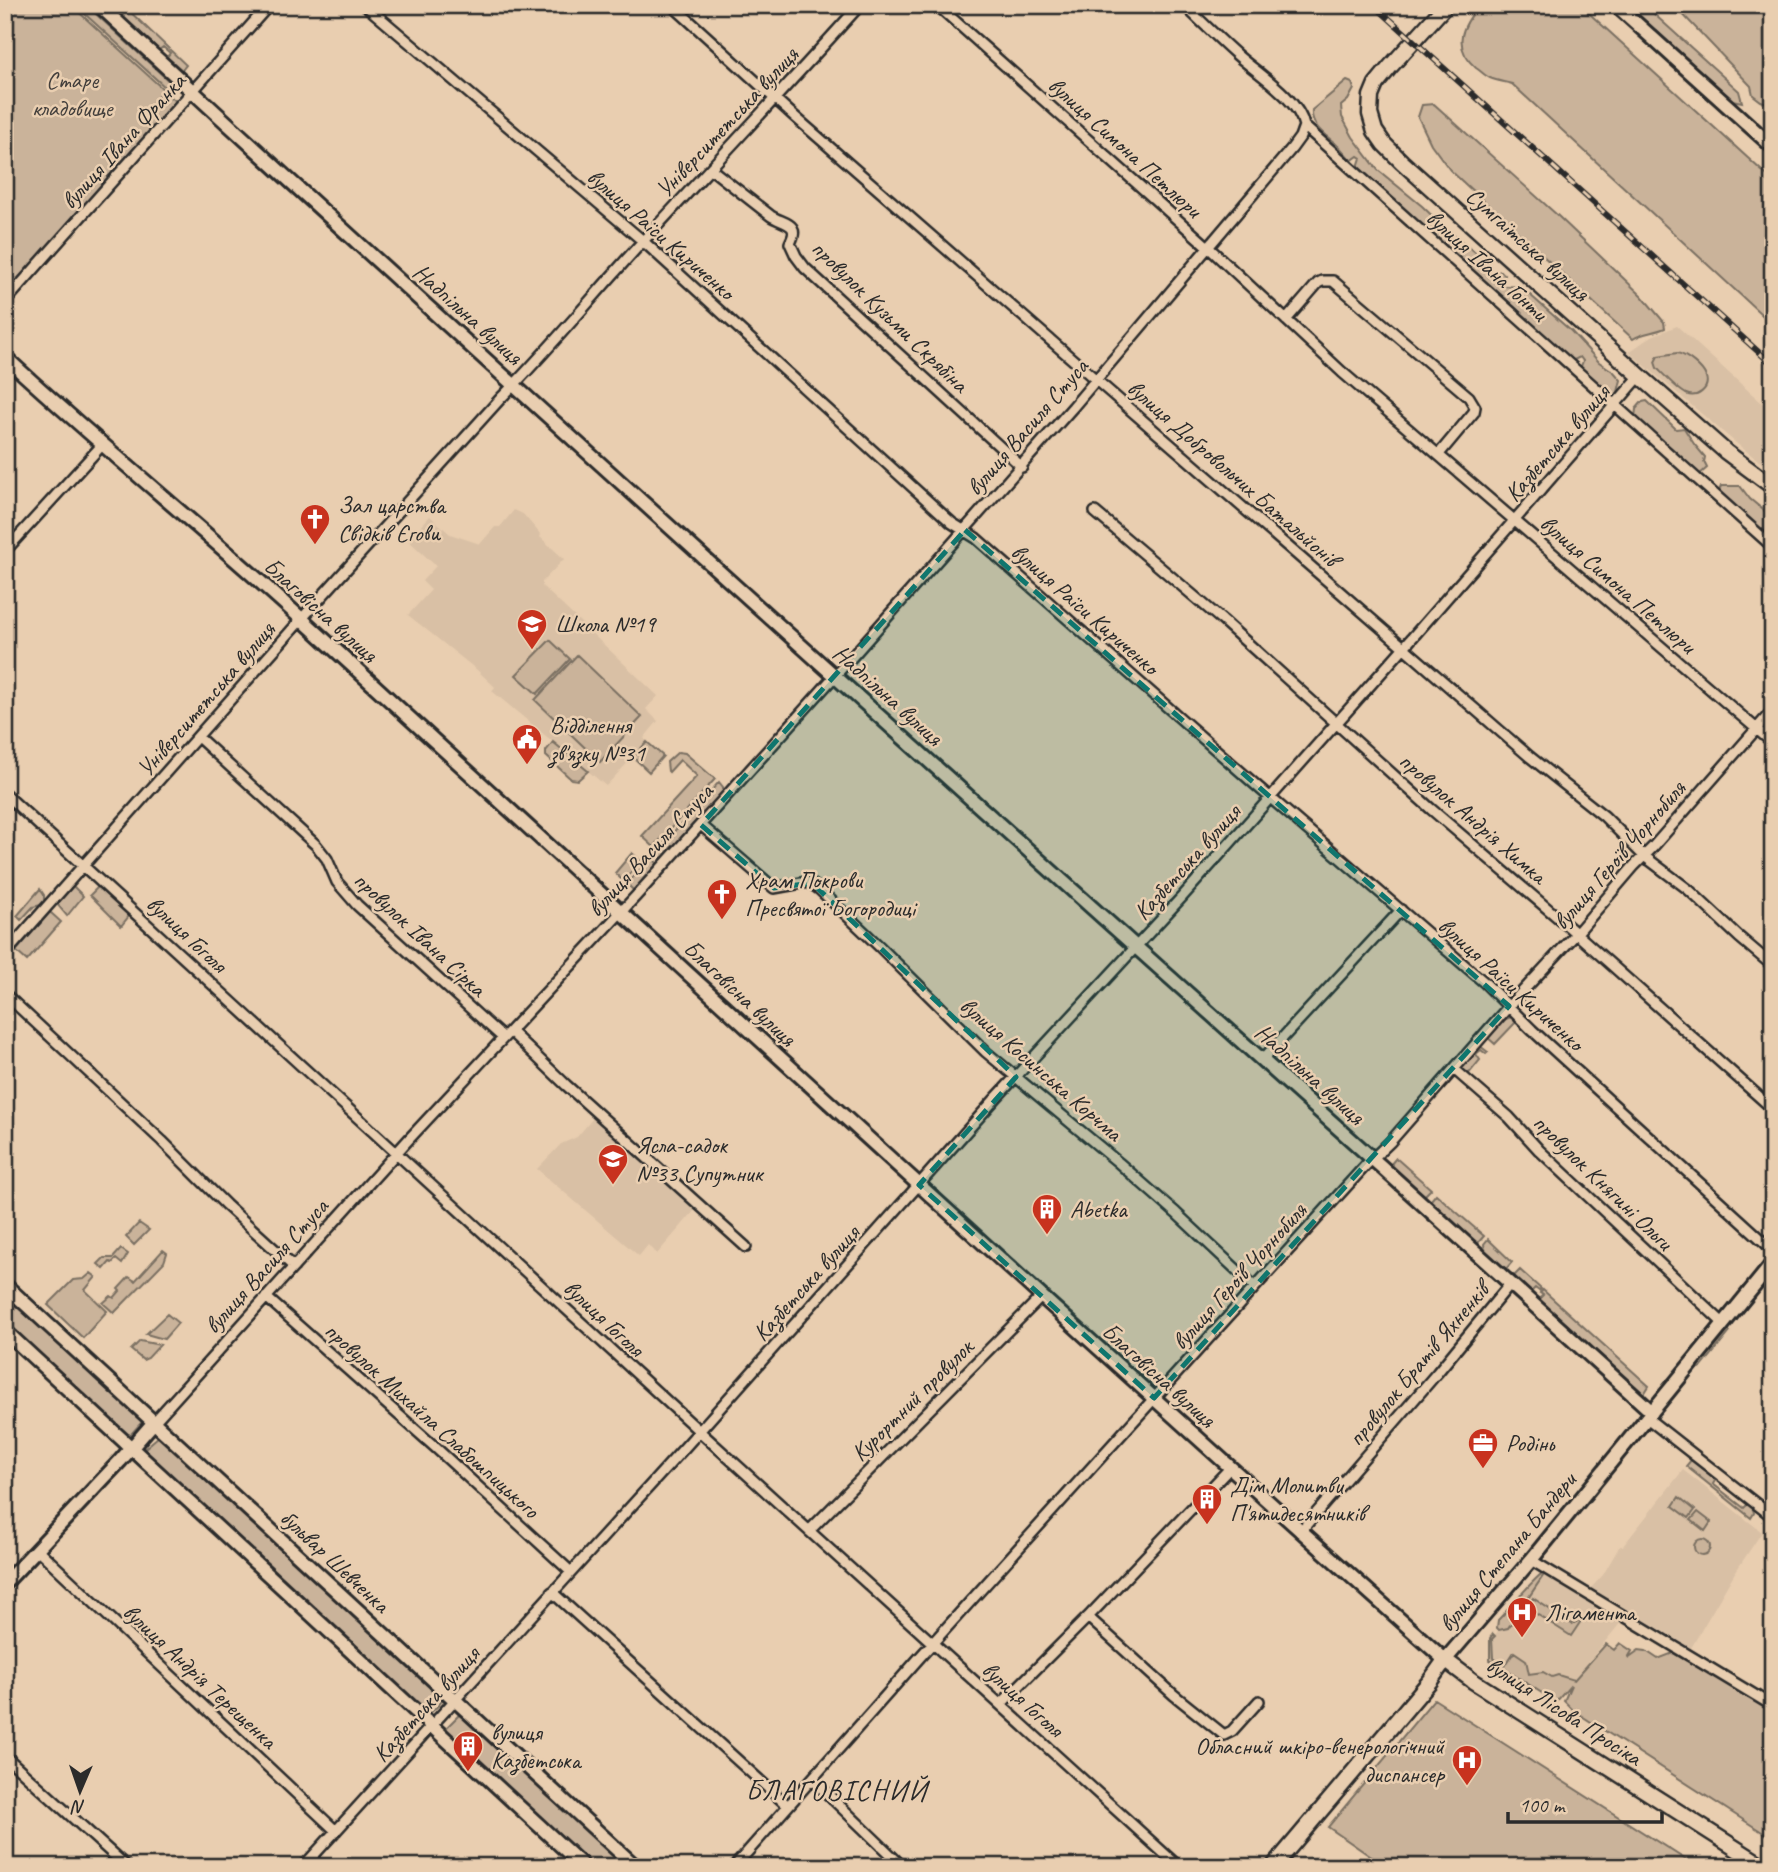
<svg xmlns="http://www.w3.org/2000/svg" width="1778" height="1872" viewBox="0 0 1778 1872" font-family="Caveat,sans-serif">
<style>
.built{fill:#d9c0a5}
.green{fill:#cab39a;stroke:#7a6f62;stroke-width:2}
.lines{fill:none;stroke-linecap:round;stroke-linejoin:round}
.street-casing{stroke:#2b2b2b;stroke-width:14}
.secondary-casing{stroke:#2b2b2b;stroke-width:18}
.primary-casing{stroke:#2b2b2b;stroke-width:19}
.street{stroke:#e9ceb0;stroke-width:9}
.secondary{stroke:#e9ceb0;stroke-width:12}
.primary{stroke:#e9ceb0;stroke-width:14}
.rail-casing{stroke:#2b2b2b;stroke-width:6}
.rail{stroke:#e9ceb0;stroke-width:3.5;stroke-dasharray:10;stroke-linecap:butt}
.marked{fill:#0f766e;fill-opacity:0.2;stroke:#0f766e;stroke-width:5;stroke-dasharray:14 9;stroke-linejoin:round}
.labels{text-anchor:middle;stroke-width:5;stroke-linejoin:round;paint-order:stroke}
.park-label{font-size:24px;fill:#433f3c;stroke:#e9ceb0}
.street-label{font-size:24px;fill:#2b2b2b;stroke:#e9ceb0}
.poi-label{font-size:24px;fill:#2b2b2b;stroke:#e9ceb0;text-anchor:start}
.quarter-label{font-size:28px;letter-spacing:2px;fill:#2b2b2b;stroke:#e9ceb0}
</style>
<rect width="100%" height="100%" fill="#e9ceb0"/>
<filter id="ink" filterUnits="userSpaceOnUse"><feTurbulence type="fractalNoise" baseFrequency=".0143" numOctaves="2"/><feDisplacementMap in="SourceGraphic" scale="14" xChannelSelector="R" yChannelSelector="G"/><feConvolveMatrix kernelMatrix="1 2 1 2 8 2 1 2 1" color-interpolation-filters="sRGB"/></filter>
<g filter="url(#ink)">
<!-- built -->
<path class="built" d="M1677,326L1773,413V472L1736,443L1629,352L1652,336Z
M514,510L523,514L541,535L540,537L564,559L542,582V586L658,696L646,709L658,721L644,738L647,742L606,786L492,691L495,687L477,670L408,615L431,590L422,581L436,566L408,540L430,516L450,534L480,544L495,527H500Z
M594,1117L695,1210L657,1254L648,1245L639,1256L537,1169L561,1144L577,1137Z
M1683,1470L1762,1532L1734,1574L1691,1648L1591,1588L1603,1575L1619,1547L1621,1546H1623Z
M1541,1573L1622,1621L1557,1700L1492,1659V1639Z"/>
<!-- green -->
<path class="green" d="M5,5H71L164,90L157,98L158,101L166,93L176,101L5,294Z
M75,5H86L171,83L166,88Z
M123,5L186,65L182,70L167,57L170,53L163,47L159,50L111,6Z
M1480,5H1580L1773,181V325L1512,84C1505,82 1497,81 1490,78C1485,76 1481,71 1476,68C1452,47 1461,26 1480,5Z
M1628,5H1644L1739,91L1742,102L1732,100Z
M1674,5H1773V105L1761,101L1753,95L1751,86Z
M1347,81L1352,83L1354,89L1348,100L1341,106L1342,117L1353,137L1378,170L1422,206L1447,230L1479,255L1484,266L1493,273L1501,271L1505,275L1496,278L1503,286L1521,287L1571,331L1599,362L1614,372L1621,380L1617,396L1612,399L1580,369L1583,361L1580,357L1570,362L1395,205L1385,192L1358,167L1361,158L1358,156L1351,161C1349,158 1347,155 1344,152C1333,138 1310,130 1312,110Z
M1434,104L1557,215L1642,296L1664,322L1665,328C1654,333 1643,332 1633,339L1450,170L1431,144L1418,117L1422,105Z
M1677,353C1687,355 1703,368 1706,377C1710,389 1697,399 1686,394C1676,388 1665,376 1657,368L1655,362L1658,356Z
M1647,401L1676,429L1684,428L1694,444L1705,457L1704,462L1707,468L1699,475L1635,418L1636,409L1642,402Z
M1721,486H1740L1750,499L1773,518V544L1718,494Z
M550,640L570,659L537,694L516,675Z
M577,655L642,717L600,762L535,700Z
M553,742L588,771L578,780L571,779L546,756V751Z
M647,742L663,756L649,772L633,757Z
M678,752L685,753L715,779L654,847L642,836L697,776L680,760L669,772L668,771L667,762Z
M719,782L723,787V794L665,857L661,858L656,851Z
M632,853L641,861L623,881L615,873Z
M651,857L659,865L634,891L627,884Z
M73,886L83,896L67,916L57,904Z
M98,887L129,916L121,926L90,895Z
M40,889L44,895V903L41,905L33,907L21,920L17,916Z
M50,912L61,922L27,961L17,952V950Z
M1513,1017L1518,1020L1495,1044L1487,1037C1495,1029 1501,1018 1513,1017Z
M1480,1046L1488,1052L1486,1054L1481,1050L1476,1054L1480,1060L1467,1076L1460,1069V1067Z
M1396,1158L1431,1189L1424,1196L1390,1165Z
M1436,1194L1484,1236L1477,1244L1432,1203L1431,1200Z
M139,1223L149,1230L134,1245L126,1237Z
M1488,1239L1512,1262L1506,1269L1485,1251L1484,1244Z
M121,1249L128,1254L122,1264L116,1259L112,1263L110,1262L104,1269L98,1264L104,1258H113Z
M163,1250L167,1253L164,1262L114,1313L103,1303L111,1296L114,1298L120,1291L118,1289L129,1277L135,1281Z
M1520,1270L1541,1289L1539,1291L1535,1288L1531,1292L1514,1276Z
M91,1273L96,1277L85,1290L107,1311L83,1338L48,1305L73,1280L84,1279Z
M1543,1290L1649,1386L1644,1394L1539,1299L1543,1295L1540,1293Z
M5,1292L141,1417L142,1422L131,1434L126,1435L123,1433L5,1324Z
M167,1314L178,1323L164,1339L146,1334Z
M1726,1328L1730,1332L1701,1368L1696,1365Z
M140,1341L160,1345L148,1358L143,1360L131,1350Z
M159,1436L442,1696C443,1703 435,1709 430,1713L424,1711L145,1453V1448Z
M1691,1460L1716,1479L1713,1484L1744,1508L1748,1504L1753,1509L1754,1513L1751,1518L1686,1466Z
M1679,1497L1695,1510L1689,1518L1673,1506Z
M1698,1512L1711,1522L1705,1531L1691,1520Z
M1694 1547a8 8 0 1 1 16 0a8 8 0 1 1-16 0Z
M1541,1574L1543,1576L1508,1628L1499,1630L1497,1628L1498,1620C1513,1605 1525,1588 1541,1574Z
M1533,1598L1572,1624L1580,1620L1581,1621L1571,1636L1527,1608Z
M1493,1634L1495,1636L1492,1639L1493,1658L1505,1666L1514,1652L1526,1660L1529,1674L1543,1672L1552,1677L1558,1675L1574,1680L1606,1644L1614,1650L1620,1643L1632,1651L1628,1658L1639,1650L1646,1651L1658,1659L1673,1653L1773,1711V1839L1574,1711L1564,1701L1571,1685L1556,1702L1490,1660V1638Z
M1434,1699L1697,1867H1386L1328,1827Z
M460,1714L463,1715L628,1867H593L447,1732V1727Z"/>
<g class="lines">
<!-- street casing -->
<g class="street-casing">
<path id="street" d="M365,5L643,241L952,523L976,538L1258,787L1485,983L1532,1030L1773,1250
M672,5L794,116L1095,379L1530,757L1604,816L1644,856L1689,890L1739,937L1773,966
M937,5L1207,246L1342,372L1773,743
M1184,5C1202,22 1219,39 1237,55C1257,73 1299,99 1304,126L1773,547
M711,169L771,216C784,224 801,223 790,243L796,256L805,268L1022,467
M5,302L269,5
M1286,320L1318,283L1322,281H1333L1469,397L1475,407L1474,412L1439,454
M1095,512L1222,620L1431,809L1569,927L1773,1109
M5,551L103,444
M198,737L316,845L327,859L337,882L357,905L503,1038
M5,794L708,1439L1179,1867
M701,825L774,888L807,882L812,884L819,889L880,947L986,1052L1119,1163L1176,1213L1255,1287
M5,954L314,605L501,398C551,348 596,292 644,240C716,162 789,84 860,5
M5,994L162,1141L226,1205L294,1267
M510,1031L566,1085L746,1247
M1263,1059L1401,910
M1454,1069L1509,1117L1539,1150L1724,1324
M266,1297L436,1448L571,1572
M1647,1418L1773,1517
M154,1422L409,1139L636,896L851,658L1073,407L1292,148L1300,137L1304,126
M1230,1468L1088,1617L1174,1695L1224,1735L1232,1731L1259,1701
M809,1531L1042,1296
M1300,1532L1437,1373L1510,1284
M37,1549L336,1831
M1531,1560L1773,1706
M552,1592L788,1806
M1001,1704L1088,1617
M5,1756L127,1867
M812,1779L903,1867
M303,1867L686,1446L996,1098L1182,897L1405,646L1640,376
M734,1867L920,1657L1255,1287L1366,1165L1390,1142L1509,1006L1576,934L1634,866L1653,847L1773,710"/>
</g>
<!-- secondary casing -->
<g class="secondary-casing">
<path id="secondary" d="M99,5C523,397 953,784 1384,1169L1652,1412
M1616,5L1773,147
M5,357C103,448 207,532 305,622C684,970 1062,1318 1445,1660L1531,1560L1773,1263
M5,1285L636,1867
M5,1331L584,1867
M5,1583L120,1461L154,1422"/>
</g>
<!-- primary casing -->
<g class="primary-casing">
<path id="primary" d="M1446,5L1390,67L1376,84L1371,96L1370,114L1375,131L1384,144L1402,162L1640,376L1726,452L1773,487
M1273,1867L1430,1681L1445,1660L1473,1681L1765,1867"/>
</g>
<!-- street -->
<use href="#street" class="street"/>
<!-- secondary -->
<use href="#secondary" class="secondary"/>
<!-- primary -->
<use href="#primary" class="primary"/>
<!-- rail casing -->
<g class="rail-casing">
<path id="rail" d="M1374,5L1773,365"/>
</g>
<!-- rail -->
<use href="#rail" class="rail"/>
</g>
</g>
<!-- marked area -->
<path class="marked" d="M965,530L1509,1006L1154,1398L919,1185L1016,1077L812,883L774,888L701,825Z"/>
<!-- icons -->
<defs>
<g id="church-pin" transform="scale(1.575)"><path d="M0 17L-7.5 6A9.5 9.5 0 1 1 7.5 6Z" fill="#c8321e" stroke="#e9ceb0"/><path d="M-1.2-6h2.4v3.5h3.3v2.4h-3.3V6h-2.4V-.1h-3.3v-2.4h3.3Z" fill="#fff"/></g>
<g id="school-pin" transform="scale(1.575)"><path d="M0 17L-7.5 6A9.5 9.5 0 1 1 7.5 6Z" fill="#c8321e" stroke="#e9ceb0"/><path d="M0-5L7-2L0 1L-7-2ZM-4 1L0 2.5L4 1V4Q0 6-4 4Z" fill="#fff"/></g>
<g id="civic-pin" transform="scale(1.575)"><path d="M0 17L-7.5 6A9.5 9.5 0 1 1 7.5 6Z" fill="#c8321e" stroke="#e9ceb0"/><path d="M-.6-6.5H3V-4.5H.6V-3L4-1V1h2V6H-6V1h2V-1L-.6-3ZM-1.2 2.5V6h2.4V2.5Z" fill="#fff"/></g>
<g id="building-pin" transform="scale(1.575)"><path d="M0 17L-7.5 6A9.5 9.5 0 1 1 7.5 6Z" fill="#c8321e" stroke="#e9ceb0"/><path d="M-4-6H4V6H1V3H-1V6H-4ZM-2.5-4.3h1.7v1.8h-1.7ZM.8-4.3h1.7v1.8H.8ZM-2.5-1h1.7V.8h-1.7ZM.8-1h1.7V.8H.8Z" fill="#fff"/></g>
<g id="office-pin" transform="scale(1.575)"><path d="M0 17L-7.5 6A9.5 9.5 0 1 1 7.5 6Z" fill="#c8321e" stroke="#e9ceb0"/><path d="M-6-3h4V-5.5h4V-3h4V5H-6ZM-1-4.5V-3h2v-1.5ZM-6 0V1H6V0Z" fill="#fff"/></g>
<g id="hospital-pin" transform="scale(1.575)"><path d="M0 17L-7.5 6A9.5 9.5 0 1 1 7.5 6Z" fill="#c8321e" stroke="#e9ceb0"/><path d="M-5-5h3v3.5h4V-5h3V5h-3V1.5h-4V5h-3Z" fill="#fff"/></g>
</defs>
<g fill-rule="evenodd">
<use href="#church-pin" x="315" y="519"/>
<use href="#school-pin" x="532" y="624"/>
<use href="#civic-pin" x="527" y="739"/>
<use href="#church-pin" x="722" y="894"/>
<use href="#school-pin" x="613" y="1159"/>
<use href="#building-pin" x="1047" y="1209"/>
<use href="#office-pin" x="1483" y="1443"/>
<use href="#building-pin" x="1207" y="1499"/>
<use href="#hospital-pin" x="1522" y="1612"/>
<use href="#building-pin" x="468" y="1746"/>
<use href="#hospital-pin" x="1467" y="1760"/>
</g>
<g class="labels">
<!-- park labels -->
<g class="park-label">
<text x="72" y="88">Старе<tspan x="72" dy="28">кладовище</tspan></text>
</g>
<!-- street labels -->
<g class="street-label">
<text transform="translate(727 122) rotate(-47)" y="8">Університетська вулиця</text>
<text transform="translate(123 141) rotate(-48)" y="8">вулиця Івана Франка</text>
<text transform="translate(1125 147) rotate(42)" y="8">вулиця Симона Петлюри</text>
<text transform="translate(661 234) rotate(41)" y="8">вулиця Раїси Кириченко</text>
<text transform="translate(1528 244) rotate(42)" y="8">Сумгаїтська вулиця</text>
<text transform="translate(1487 265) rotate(42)" y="8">вулиця Івана Гонти</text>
<text transform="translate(468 314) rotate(42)" y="8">Надпільна вулиця</text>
<text transform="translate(890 316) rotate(44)" y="8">провулок Кузьми Скрябіна</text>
<text transform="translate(1027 427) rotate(-49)" y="8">вулиця Василя Стуса</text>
<text transform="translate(1557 443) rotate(-49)" y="8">Казбетська вулиця</text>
<text transform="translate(1233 473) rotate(41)" y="8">вулиця Добровольчих Батальйонів</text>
<text transform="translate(1618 584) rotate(41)" y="8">вулиця Симона Петлюри</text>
<text transform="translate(1085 609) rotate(41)" y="8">вулиця Раїси Кириченко</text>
<text transform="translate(321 610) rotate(42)" y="8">Благовісна вулиця</text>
<text transform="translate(888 695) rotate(42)" y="8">Надпільна вулиця</text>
<text transform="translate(206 699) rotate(-49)" y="8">Університетська вулиця</text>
<text transform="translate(1473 818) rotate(41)" y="8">провулок Андрія Химка</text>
<text transform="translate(650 850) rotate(-47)" y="8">вулиця Василя Стуса</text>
<text transform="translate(1619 855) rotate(-49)" y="8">вулиця Героїв Чорнобиля</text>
<text transform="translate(1187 862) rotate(-48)" y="8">Казбетська вулиця</text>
<text transform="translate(187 934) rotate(43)" y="8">вулиця Гоголя</text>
<text transform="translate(420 934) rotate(43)" y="8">провулок Івана Сірка</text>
<text transform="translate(1511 984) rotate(42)" y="8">вулиця Раїси Кириченко</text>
<text transform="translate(740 993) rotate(43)" y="8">Благовісна вулиця</text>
<text transform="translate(1041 1069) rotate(41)" y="8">вулиця Косинська Корчма</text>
<text transform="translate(1310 1074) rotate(42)" y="8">Надпільна вулиця</text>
<text transform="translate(1603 1182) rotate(44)" y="8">провулок Княгині Ольги</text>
<text transform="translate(266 1266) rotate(-48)" y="8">вулиця Василя Стуса</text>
<text transform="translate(1239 1276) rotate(-48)" y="8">вулиця Героїв Чорнобиля</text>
<text transform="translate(806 1283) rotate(-48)" y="8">Казбетська вулиця</text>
<text transform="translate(604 1318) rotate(43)" y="8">вулиця Гоголя</text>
<text transform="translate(1418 1364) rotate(-50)" y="8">провулок Братів Яхненків</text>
<text transform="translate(1159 1375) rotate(42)" y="8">Благовісна вулиця</text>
<text transform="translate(912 1400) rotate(-45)" y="8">Курортний провулок</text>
<text transform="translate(432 1420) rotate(42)" y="8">провулок Михайла Слабошпицького</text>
<text transform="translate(1507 1552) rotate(-50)" y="8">вулиця Степана Бандери</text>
<text transform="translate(335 1561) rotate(43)" y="8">бульвар Шевченка</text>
<text transform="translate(200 1676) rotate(43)" y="8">вулиця Андрія Терещенка</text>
<text transform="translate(1023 1699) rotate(42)" y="8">вулиця Гоголя</text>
<text transform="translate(426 1704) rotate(-48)" y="8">Казбетська вулиця</text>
<text transform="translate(1564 1711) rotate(33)" y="8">вулиця Лісова Просіка</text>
</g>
<!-- poi labels -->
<g class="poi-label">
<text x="338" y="513">Зал царства<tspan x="338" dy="28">Свідків Єгови</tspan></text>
<text x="555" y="632">Школа №19</text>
<text x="550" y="733">Відділення<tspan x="550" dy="28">зв'язку №31</tspan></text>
<text x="745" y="888">Храм Покрови<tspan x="745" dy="28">Пресвятої Богородиці</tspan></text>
<text x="636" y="1153">Ясла-садок<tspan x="636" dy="28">№33 Супутник</tspan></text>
<text x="1070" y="1217">Abetka</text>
<text x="1506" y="1451">Родінь</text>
<text x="1230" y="1493">Дім Молитви<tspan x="1230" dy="28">П'ятидесятників</tspan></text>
<text x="1545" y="1620">Лігамента</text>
<text x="491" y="1740">вулиця<tspan x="491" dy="28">Казбетська</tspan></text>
<text x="1444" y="1754" text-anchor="end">Обласний шкіро-венерологічний<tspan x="1444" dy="28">диспансер</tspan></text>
</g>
<!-- quarter labels -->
<g class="quarter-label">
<text x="837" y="1800">БЛАГОВІСНИЙ</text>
</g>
</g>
<!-- margin -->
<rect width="1778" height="1872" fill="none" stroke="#e9ceb0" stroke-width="28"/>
<rect x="14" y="14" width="1750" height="1844" fill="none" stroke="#2b2b2b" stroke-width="2.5" filter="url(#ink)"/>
<!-- north arrow -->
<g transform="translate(80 1791) rotate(182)" stroke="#e9ceb0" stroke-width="5" paint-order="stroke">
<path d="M0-5L12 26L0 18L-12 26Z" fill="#2b2b2b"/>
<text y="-10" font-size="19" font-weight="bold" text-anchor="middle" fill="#2b2b2b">N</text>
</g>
<!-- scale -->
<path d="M1508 1812v10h154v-10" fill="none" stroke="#2b2b2b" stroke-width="3.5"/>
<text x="1519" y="1812" font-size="21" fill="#2b2b2b" stroke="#e9ceb0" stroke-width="5" paint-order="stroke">100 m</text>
</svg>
